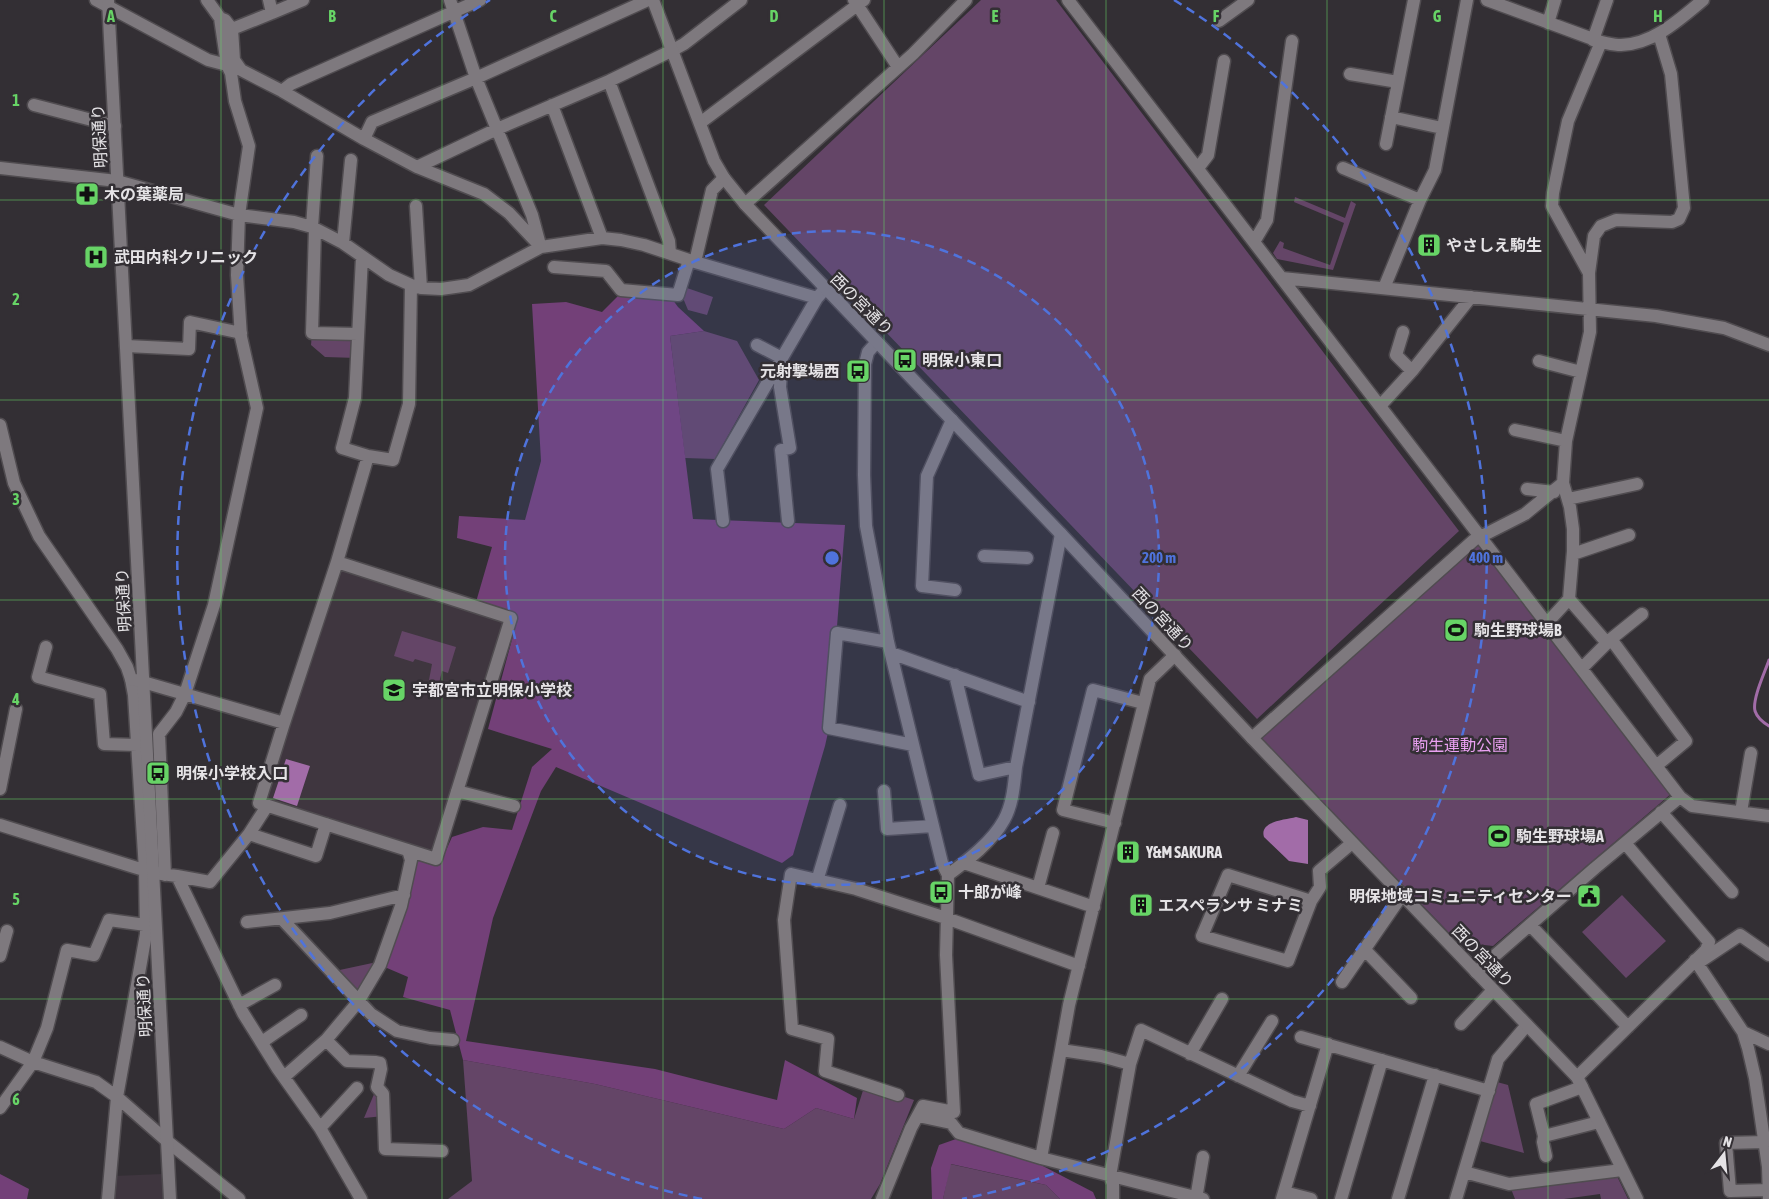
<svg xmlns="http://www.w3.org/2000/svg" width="1769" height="1199" viewBox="0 0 1769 1199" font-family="'Asap Condensed','Noto Sans JP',sans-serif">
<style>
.built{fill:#3f363f}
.green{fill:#644567}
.forest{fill:#734078}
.water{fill:#a26ca8}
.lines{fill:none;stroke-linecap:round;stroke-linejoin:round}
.stream{stroke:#a26ca8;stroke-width:3}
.minor-casing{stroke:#504c50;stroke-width:15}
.tertiary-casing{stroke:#504c50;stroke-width:15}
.minor{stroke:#7e797e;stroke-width:12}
.tertiary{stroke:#7e797e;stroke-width:12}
.grid{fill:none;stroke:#67d466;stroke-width:1;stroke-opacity:0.55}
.ring{fill:none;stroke:#4f73dc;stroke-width:2.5;stroke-dasharray:9 6}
.labels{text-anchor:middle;stroke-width:5;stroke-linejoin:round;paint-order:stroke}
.street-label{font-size:16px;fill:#e5e3e6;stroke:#332f34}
.poi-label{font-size:16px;font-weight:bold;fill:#e5e3e6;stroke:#332f34;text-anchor:start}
.park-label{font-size:16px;fill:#eaa1f2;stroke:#332f34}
.grid-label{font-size:16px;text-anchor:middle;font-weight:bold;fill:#67d466;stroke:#332f34;stroke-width:5;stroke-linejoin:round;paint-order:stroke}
.centre{fill:#4f73dc;stroke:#332f34;stroke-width:2.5}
.ring-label{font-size:15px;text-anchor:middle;font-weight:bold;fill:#4f73dc;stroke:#332f34;stroke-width:5;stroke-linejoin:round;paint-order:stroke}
</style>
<rect width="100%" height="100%" fill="#332f34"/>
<!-- built -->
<path class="built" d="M343,569L505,621L436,848L428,853L267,803L264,798L338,571Z
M162,1174L163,1199H113L114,1176Z"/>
<!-- green -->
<path class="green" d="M981,0H1056L1459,531L1257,719L764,205Z
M1295,197L1345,218L1351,201L1356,204L1333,270L1277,259L1273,253L1280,241L1284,243L1283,248L1330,265L1344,223L1294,202Z
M687,288L713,297L707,315L688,310L683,298Z
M704,331L737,341L759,380L715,459L685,458L670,336Z
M312,333L358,334L357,358L325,357L311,345Z
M1479,541L1672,793L1493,946L1458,942L1260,737Z
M402,631L456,647L448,673L442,671L439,683L429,680L432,664L415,659L413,662L394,656Z
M1622,895L1666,941L1626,978L1582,932Z
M377,962L362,990L355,991L335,971Z
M463,1060L595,1084L784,1129L816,1108L854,1119L865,1084L914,1100L880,1184L871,1199H448L472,1181Z
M1497,1082L1508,1085L1524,1153L1480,1141Z
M377,1087L384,1116L364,1118Z
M950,1164L1046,1185L1060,1199H943Z
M1616,1174L1628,1199H1601L1600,1194L1564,1199H1515L1511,1189Z"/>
<!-- forest -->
<path class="forest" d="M618,296H670L678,307L704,331L670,336L693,519L845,525L829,728L825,746L793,855L782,863L556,767L541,791L493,918L466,1041L655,1069L777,1100L785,1060L857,1098L854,1119L816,1108L784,1129L595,1084L463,1060L450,1010L403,997L408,977L380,965L411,860L440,864L452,837L483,827L512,830L532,767L552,749L488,729L518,617L476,602L492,547L457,538L459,516L525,520L541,461L532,304L566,302L602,312Z
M956,1139L1039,1164L1093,1192L1096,1199H1060L1046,1185L951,1164L943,1199H932L931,1168L939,1145Z
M0,1174L29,1189L27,1199H0Z"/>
<!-- water -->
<path class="water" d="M286,759L310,766L297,806L273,798Z
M1296,817L1308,820V864L1289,861L1264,837C1259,821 1285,820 1296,817Z"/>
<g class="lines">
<!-- stream -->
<path class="stream" d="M1769,660C1765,672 1752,699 1755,711C1757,717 1764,723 1769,726"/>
<!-- minor casing -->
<g class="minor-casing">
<path id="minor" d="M96,0L208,60L227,65
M207,0L220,18L225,20L232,29L234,60L241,70L282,91L364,139L417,167L484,194L509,213L541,247
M450,0L476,78L532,215L540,245
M854,0L898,67
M1068,0L1680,797L1692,806L1769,816
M1487,0L1601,42C1607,43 1614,45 1621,45C1653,44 1679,20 1703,0
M272,13L303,0
M1219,21L1248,0
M1548,23L1555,0
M232,29L272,13L269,0
M1593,40L1607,0
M1350,74L1398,82
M609,81L669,241L670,253
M282,91L291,84L480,0
M34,105L115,126
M552,105L602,238
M1391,117L1442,128
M700,123L864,0
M364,139L372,122L476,78L648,0
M1386,144L1414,0
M417,167L497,129L609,81L673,50L684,44L741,0
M0,168L117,181L239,215L294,222L312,227L343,243L389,275L411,285L421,288L441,289L469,285L541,247L602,238L621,240L644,245L695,262L817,298L825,289
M1198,168L1208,155L1224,61
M1343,168L1420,200
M745,204L913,54L966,0
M416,206L421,288
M312,227L317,156
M315,229L312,333L358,334
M1254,242L1267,220L1292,41
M343,243L351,160
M362,257L355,398L342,448L368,456L393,460L409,404L411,285
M695,262L712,190L724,178
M554,267L606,271L621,290L678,295L689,260
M1589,273L1552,206L1553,193L1568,121L1601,42
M1282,278L1656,316L1724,328L1769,345
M1384,288L1420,200L1435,170L1467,0
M1403,332L1396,355L1412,371
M877,342L868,352L865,364L864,475L866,526L888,642L942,863L948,875L946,955L954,1112L923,1106L911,1128L882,1199
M757,345L782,358L780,387L790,448L781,450L788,521
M126,346L189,349L190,322L241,333
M1539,361L1581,372
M1380,406L1412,371L1471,297
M952,420L927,476L922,586L955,590
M1515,430L1566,441
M1527,489L1554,492
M1568,499L1637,484
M723,521L717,469L817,298
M1573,554L1629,535
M984,556L1027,558
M1569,599L1607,643
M1547,623L1569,599L1573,551V529L1570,507L1563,483
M1611,639L1686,741L1656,766
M888,642L837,633L829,728L913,745
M46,647L38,677L100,694L104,744L137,745
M891,653L1029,702
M1582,668L1611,639L1642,614
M955,675L979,775L1016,767
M143,682L284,723L337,562L368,456
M284,723L259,803L436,859L511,618L337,562
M1252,738L1474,540L1525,514L1563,483L1566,441L1590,332L1589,273L1594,236L1601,226L1616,220L1672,222L1679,219L1684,208L1671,74L1659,34
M0,789L16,709
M457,791L514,806
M884,791L887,829L933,826
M1661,812L1732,892
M1741,812L1751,753
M1115,823L1063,810L1093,690L1143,703
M0,825L134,867L154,873L177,876L243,1013L278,1069L320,1128L361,1199
M249,834L316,856L326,824
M964,863L1094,907
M165,875L159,734L176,712L185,694L214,605L257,408L241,337L237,275L239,215L249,146L235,101L231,73L227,65L220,18
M948,875C968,860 992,842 1004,820C1013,804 1014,784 1016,767L1061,534
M177,876L210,882L249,834L267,806
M817,881L840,805
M1038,888L1053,833
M1311,901L1288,961L1202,936L1228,875L1311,901L1320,887L1319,871L1352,843
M282,919L371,1014L397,1031L430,1038L453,1040
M247,922L330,913L404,895
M1530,925L1628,1027
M1364,949L1411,998
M0,956L7,931
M1695,960L1743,1032L1748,1048L1755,1078L1768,1167L1769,1199
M1701,961L1740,935L1769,955
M1476,972L1595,868L1680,797
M1342,982L1402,895
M239,1005L275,985
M1461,1024L1493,990
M1743,1032L1769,1044
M1301,1037L1489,1091
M326,1040L358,1002L380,965L401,906L411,860L408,850
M262,1042L301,1015
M0,1047L33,1062L96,1082L117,1097L167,1141L239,1199
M1190,1054L1222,999
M1130,1064L1141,1030L1292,1101L1310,1106
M1238,1076L1272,1021
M284,1077L326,1040L347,1061L375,1062L380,1063L381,1069L377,1087L383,1094L385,1149L442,1151
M1577,1077L1706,950L1709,942L1625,843
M1582,1087L1536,1104L1544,1136L1599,1122
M898,1095L825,1071L828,1039L792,1029L784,920L791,874L856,889L946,918L1079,966
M0,1108L33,1062L47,1028L67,950L94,955L109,920L146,925
M918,1116L951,1123L959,1133L1041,1158L1203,1199
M320,1128L357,1088
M1544,1136L1543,1142L1546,1156
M1765,1142L1726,1143L1730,1191L1769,1190
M1041,1158L1061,1050
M1464,1172L1509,1184L1622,1170
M1284,1192L1311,1199
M108,1199L117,1097L146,934L145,870L134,695L131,679
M1113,1199V1184L1110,1176L1130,1064L1101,1056L1061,1050L1069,1005L1150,679L1175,655
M1196,1199L1203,1157
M1282,1199L1328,1044
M1341,1199L1382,1060
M1398,1199L1435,1075
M1456,1199L1498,1059L1527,1025"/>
</g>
<!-- tertiary casing -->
<g class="tertiary-casing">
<path id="tertiary" d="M108,0L170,1199
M653,0L714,161L724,178L745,204L1061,534L1252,738L1577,1077L1637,1199
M0,425L14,483L39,536L117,649L127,667L131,679L143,682"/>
</g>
<!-- minor -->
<use href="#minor" class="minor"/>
<!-- tertiary -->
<use href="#tertiary" class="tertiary"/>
</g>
<!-- grid -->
<path class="grid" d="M221,0V1199M442,0V1199M663,0V1199M884,0V1199M1106,0V1199M1327,0V1199M1548,0V1199M0,200H1769M0,400H1769M0,600H1769M0,799H1769M0,999H1769"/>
<!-- distance rings -->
<circle cx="832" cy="558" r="327" fill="#4f73dc" fill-opacity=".12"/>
<g class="ring">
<circle cx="832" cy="558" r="327"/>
<path d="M702 1199A654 654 0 0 1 490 0M1174 0A654 654 0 0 1 962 1199"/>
</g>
<!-- icons -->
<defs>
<g id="pharmacy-square" transform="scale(1.25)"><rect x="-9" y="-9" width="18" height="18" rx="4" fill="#67d466" stroke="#332f34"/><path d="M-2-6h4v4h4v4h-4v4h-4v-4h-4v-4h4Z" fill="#111"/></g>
<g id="building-square" transform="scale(1.25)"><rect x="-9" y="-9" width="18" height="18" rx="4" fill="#67d466" stroke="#332f34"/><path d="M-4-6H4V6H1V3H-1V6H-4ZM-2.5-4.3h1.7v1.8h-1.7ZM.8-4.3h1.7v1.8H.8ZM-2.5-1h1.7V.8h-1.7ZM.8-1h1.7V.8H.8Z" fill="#111"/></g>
<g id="hospital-square" transform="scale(1.25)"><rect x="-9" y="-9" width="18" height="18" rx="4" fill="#67d466" stroke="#332f34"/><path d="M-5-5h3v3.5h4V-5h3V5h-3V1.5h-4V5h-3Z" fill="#111"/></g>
<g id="bus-square" transform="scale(1.25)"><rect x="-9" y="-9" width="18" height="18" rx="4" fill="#67d466" stroke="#332f34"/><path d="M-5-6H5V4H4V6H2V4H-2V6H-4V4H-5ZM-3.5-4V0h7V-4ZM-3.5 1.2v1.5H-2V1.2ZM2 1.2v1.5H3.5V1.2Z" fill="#111"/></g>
<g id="stadium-square" transform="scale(1.25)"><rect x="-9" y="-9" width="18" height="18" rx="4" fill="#67d466" stroke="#332f34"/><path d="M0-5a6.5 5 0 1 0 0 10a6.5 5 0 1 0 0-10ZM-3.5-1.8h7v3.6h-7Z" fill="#111"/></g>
<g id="school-square" transform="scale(1.25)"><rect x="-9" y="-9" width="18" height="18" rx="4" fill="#67d466" stroke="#332f34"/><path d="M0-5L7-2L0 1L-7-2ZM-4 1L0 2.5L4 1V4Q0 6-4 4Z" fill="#111"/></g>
<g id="civic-square" transform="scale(1.25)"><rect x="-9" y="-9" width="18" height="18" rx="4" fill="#67d466" stroke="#332f34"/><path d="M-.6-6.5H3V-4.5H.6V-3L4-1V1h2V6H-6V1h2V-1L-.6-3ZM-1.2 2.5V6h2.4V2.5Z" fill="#111"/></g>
</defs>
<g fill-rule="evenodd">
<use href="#pharmacy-square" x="87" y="194"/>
<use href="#building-square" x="1429" y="245"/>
<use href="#hospital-square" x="96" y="257"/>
<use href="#bus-square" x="905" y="360"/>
<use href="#bus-square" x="858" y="371"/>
<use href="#stadium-square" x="1456" y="630"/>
<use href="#school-square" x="394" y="690"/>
<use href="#bus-square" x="158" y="773"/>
<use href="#stadium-square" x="1499" y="836"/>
<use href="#building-square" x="1128" y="852"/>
<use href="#bus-square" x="941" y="892"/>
<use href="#civic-square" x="1589" y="896"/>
<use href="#building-square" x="1141" y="905"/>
</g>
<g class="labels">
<!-- street labels -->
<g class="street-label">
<text transform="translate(99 136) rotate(-93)" y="6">明保通り</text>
<text transform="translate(862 304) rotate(45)" y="6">西の宮通り</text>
<text transform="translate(123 600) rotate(-93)" y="6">明保通り</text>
<text transform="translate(1163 619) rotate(47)" y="6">西の宮通り</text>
<text transform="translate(1483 956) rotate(46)" y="6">西の宮通り</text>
<text transform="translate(144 1005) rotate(-93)" y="6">明保通り</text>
</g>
<!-- poi labels -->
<g class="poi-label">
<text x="104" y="200">木の葉薬局</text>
<text x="1446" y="251">やさしえ駒生</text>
<text x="114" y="263">武田内科クリニック</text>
<text x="922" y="366">明保小東口</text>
<text x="840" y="377" text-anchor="end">元射撃場西</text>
<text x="1474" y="636">駒生野球場B</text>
<text x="412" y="696">宇都宮市立明保小学校</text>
<text x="176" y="779">明保小学校入口</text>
<text x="1516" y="842">駒生野球場A</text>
<text x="1146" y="858">Y&amp;M SAKURA</text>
<text x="958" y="898">十郎が峰</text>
<text x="1572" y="902" text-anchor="end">明保地域コミュニティセンター</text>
<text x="1158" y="911">エスペランサ ミナミ</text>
</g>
<!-- park labels -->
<g class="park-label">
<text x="1460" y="751">駒生運動公園</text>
</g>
</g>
<g class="grid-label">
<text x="111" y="22">A</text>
<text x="332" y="22">B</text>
<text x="553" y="22">C</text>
<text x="774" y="22">D</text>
<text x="995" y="22">E</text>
<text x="1216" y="22">F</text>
<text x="1437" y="22">G</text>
<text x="1658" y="22">H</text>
<text x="16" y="106">1</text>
<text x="16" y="305">2</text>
<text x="16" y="505">3</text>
<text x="16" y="705">4</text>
<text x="16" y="905">5</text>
<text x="16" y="1105">6</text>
</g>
<circle cx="832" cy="558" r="8" class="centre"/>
<g class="ring-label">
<text x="1159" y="563">200 m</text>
<text x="1486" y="563">400 m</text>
</g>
<!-- north arrow -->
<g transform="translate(1724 1154) rotate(16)" stroke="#332f34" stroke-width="4" paint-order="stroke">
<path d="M0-4L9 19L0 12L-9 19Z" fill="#e5e3e6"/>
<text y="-8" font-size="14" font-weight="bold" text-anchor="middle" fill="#e5e3e6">N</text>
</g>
</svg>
